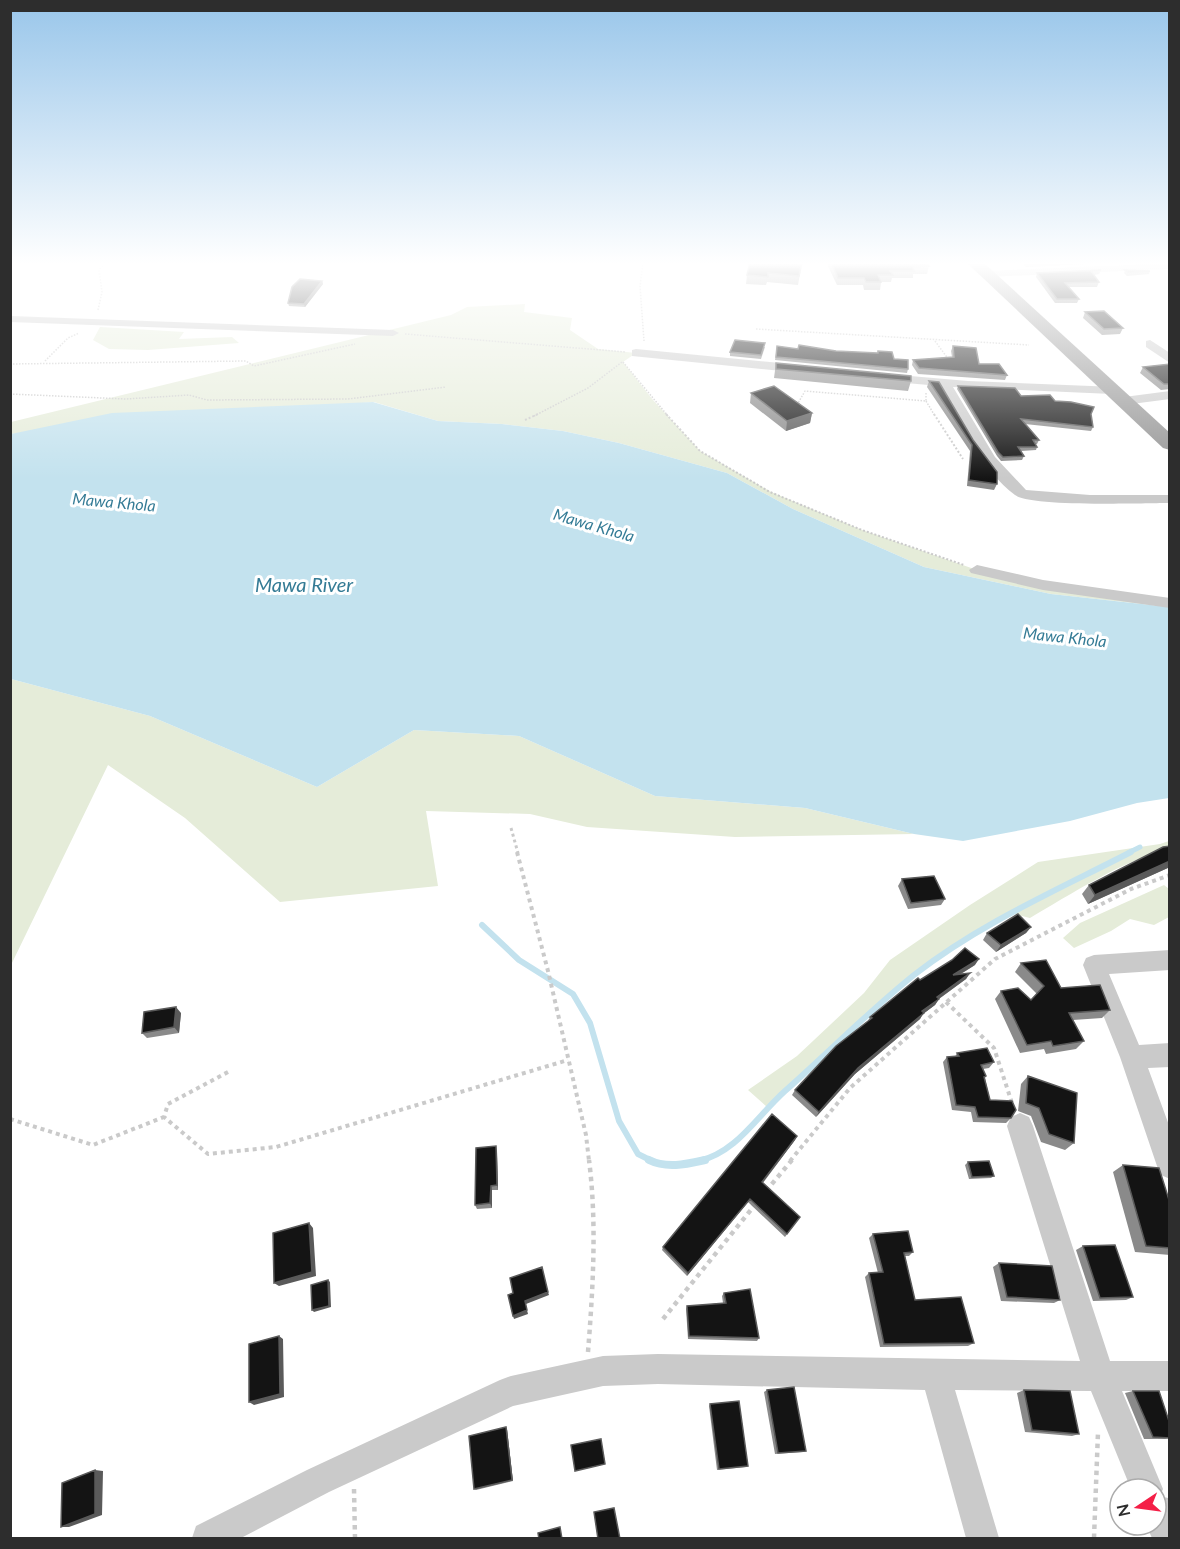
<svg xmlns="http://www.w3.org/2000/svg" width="1180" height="1549" viewBox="0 0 1180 1549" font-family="Lato,sans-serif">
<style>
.green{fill:#e5ecd9}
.water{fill:#c3e2ee}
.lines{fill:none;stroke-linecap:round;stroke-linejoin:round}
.stream-far2{stroke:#c3e2ee;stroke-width:5}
.stream-far1{stroke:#c3e2ee;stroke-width:6}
.stream{stroke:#c3e2ee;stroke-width:8}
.path-far4{stroke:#cacaca;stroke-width:1.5;stroke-dasharray:1.5 1.5;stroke-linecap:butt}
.path-far3{stroke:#cacaca;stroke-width:2;stroke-dasharray:2 2;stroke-linecap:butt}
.path-far2{stroke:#cacaca;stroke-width:3;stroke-dasharray:3 3;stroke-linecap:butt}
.path-far1{stroke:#cacaca;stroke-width:4;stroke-dasharray:4 4;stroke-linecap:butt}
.path{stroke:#cacaca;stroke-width:4.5;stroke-dasharray:4.5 4.5;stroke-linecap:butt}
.minor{fill:#cacaca;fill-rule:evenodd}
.highway{fill:#949494;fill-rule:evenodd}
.wall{fill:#8a8a8a}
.shaded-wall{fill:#5a5a5a}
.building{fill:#141414;stroke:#5a5a5a;stroke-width:1.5}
.labels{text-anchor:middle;stroke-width:6;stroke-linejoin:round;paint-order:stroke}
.far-water-label{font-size:16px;font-style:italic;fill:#347b95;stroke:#fff}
.water-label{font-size:20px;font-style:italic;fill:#347b95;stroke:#fff}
</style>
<rect width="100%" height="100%" fill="#fff"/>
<!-- green -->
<path class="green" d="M525,304L524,312L572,318L570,330L598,349L636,353L623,362L653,400L700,451L771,492L862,530L977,570L1169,607L1051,594L924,567L793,509L727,473L619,443L563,431L502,424L438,421L374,402L11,434V422L451,315L467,307Z
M100,327L184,332L179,339L232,337L239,343L148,350L109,349L93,340Z
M11,679L150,716L317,787L414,730L519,736L655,796L805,808L914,834L735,837L587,827L530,814L426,811L438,886L280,902L185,818L108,765L11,965Z
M1169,841V850C1130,856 1066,897 1030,918L1010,913C918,960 843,1038 767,1107L748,1090L797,1056L864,993L890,960L970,905L1038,862L1160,844Z
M1164,885L1169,889V917L1154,925L1130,919L1111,931L1074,948L1063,938L1080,923Z"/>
<!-- water -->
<path class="water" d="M373,402L438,421L502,424L563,431L619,443L727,473L793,509L924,567L1051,594L1169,607V798L1137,803L1070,821L963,841L914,834L805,808L655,796L519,736L414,730L317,787L150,716L11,679V434L112,413Z"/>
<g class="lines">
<!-- stream-far2 -->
<path class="stream-far2" d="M1128,853L1140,847"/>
<!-- stream-far1 -->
<path class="stream-far1" d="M482,925L519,960L573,994L590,1023L619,1121L638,1154L652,1161
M699,1161C737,1152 757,1116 785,1091C828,1053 869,1011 914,975C979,924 1057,890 1131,852"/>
<!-- stream -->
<path class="stream" d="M649,1160C667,1169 687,1164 705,1160"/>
<!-- path-far4 -->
<path class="path-far4" d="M643,262L640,286L644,341
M98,310L102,292L99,270L105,262
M756,329L1029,345
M405,334L626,352
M935,341L949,360
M45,361L68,338L79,333
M623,362L668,416
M10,364L246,361L254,366L355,344
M10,394L126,399L189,395L207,400L348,399L446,387
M926,401L935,416
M797,405L805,391L926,401V392
M534,416L588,388L622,362"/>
<!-- path-far3 -->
<path class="path-far3" d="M666,414L700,451L770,492L862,530L964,565
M934,414L963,459
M525,420L538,414"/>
<!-- path-far2 -->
<path class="path-far2" d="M511,828L518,853"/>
<!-- path-far1 -->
<path class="path-far1" d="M517,852L548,971L586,1135L589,1161
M946,1002L994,1048L1012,1103
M228,1072L168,1104L164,1117L208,1154L276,1147L568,1060
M10,1119L93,1145L164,1117
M790,1161L850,1088L995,959L1131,889L1170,875"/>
<!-- path -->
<path class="path" d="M766,1191L792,1160
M663,1319L754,1206
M588,1352C593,1288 597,1223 589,1160
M354,1489L355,1538
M1094,1538L1098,1432"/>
<!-- minor -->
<path class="minor" d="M1170,263V269L986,277L981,274L986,271Z
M10,316L393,330L399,333L393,336L10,322Z
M1150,340L1170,353V363L1146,347V341Z
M636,349L801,365L807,369L801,373L632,356V350Z
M887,374L968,381L1116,387L1118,390L1112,394L953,387L995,457L1026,490L1090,495H1170V503C1144,503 1031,507 1015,495C983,472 959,420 940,386L883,381L881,378Z
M1170,391V399L1124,405L1118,401L1124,397Z
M977,565L1043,580L1170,598V608L1043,590L971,573L969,570Z
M1170,950V970L1109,974L1139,1045L1170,1043V1067L1148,1068L1170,1128V1179L1161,1175L1157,1166L1120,1057L1083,965L1086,958L1094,955Z
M1020,1113L1029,1117L1033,1126L1110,1361H1170V1391H1122L1163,1489L1160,1496L1168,1498L1170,1503V1538H1152L1146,1525H1156V1489H1131L1091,1391L955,1390L999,1538H966L925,1390L658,1384L603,1386L513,1406L329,1492L241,1538H192L196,1526L307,1470L500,1380L511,1376L603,1356L658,1354L1080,1361L1007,1126L1011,1117Z"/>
<!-- highway -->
<path class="highway" d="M966,262H983L1170,433V450L1163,448Z"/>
</g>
<!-- wall -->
<path class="wall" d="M826,262H925L929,266L927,274H913V278H892L891,282H881L880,290H864L863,285H837Z
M1020,262H1134L1026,267Z
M802,263L798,285L767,282L766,285L746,284L747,275Z
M1101,270L1099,274L1094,275L1099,282L1097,287H1069L1079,299L1077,303H1055L1036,277L1037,273Z
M1125,270L1150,271L1149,274L1127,276L1124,273Z
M322,281L323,284L305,307L289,306L288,303Z
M1085,312L1123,328L1120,334L1102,335L1083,318Z
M777,346L798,349L877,353L878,351L894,359L908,369L907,373L775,360Z
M953,346L979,364L1007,375L1005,380L918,374L912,365L913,360L952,357L951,351Z
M765,347L761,359L730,356V352Z
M776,363L911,381L908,391L774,378Z
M1170,364V389L1161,390L1140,373L1143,367Z
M929,381L939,382L997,484L994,490L967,486L970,451L927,387Z
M958,386L1055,401L1091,414L1093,427L1091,431L1025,424L1039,440L1037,444H1035L1037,447L1036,450L1021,451L1024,456L1022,460L1001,461L997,456L957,389Z
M751,393L812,413L810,423L786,431L750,403Z
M1170,846V867L1088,904L1082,894L1089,885Z
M902,879L945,899L941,905L908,909L898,886Z
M1031,927L1026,933L996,952L983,940L987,933Z
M1021,963L1061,988L1110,1010L1102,1018L1073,1020L1084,1041L1076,1049L1046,1054L1044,1049L1020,1053L995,999L1001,991L1031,1000L1037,994L1015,972Z
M975,965L961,974L970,973L966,979L939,999L935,1005L923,1014L920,1019L855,1074L816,1117L792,1095L795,1090L868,1021L870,1017L920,980Z
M181,1013L179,1033L147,1038L142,1033Z
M957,1053L994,1062L989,1068L983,1069L986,1076L985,1078L990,1100L1011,1118L1006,1123L973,1122L971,1112L952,1110L943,1062L947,1057H955Z
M1028,1076L1074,1143L1065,1150L1041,1142L1031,1116L1018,1111L1021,1084Z
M795,1140L763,1183L800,1217L785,1237L748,1202L687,1276L662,1250L663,1247Z
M497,1151L498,1190H492V1208L477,1209L475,1205Z
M968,1162L994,1176L991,1178L969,1179L965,1165Z
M1123,1165L1170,1203V1255L1135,1252L1113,1172Z
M873,1234L913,1252L909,1256H905L915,1300L974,1343L968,1346L880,1347L865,1277L869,1273H878L869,1238Z
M1083,1246L1133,1297L1126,1300L1093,1301L1076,1250Z
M999,1263L1060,1300L1054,1303L1001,1301L993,1267Z
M724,1293L759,1338L757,1341L688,1339L686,1309L687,1306L723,1303L722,1296Z
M767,1390L806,1451L803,1452L775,1454L764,1392Z
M1024,1390L1079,1434L1072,1436L1025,1432L1017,1393Z
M1133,1391L1170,1424V1438L1165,1439H1144L1125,1393Z
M710,1404L748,1466L746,1467L717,1470L709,1406Z
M506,1427L507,1429L513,1481L476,1490L474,1489Z"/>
<!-- shaded-wall -->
<path class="shaded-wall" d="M322,281L323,284L305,307L304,304Z
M812,413L810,423L786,431L787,421Z
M1170,861V867L1088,904L1095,895Z
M1031,927L1026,933L996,952L1001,945Z
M979,959L975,965L949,981L953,975Z
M970,973L966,979L933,1003L937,997Z
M939,999L935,1005L923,1014L920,1019L855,1074L816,1117L819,1112L858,1068L922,1011Z
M176,1007L181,1013L179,1033L174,1027Z
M797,1136L795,1140L760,1186L762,1182Z
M496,1146L497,1151L498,1190L497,1185Z
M491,1186L492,1190V1208L490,1203Z
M750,1199L748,1202L687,1276L688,1273Z
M309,1223L313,1228L316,1276L279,1286L274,1283Z
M328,1280L330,1282L331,1307L314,1312L312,1310Z
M548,1292L549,1295L526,1304L525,1301Z
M527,1310L528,1314L514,1319L513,1316Z
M279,1336L283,1339L284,1397L254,1405L249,1402Z
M506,1427L507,1429L513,1481L512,1480Z
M95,1470L103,1471L102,1515L69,1527H61Z"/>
<!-- building -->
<path class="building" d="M750,262H790L802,263L799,276L768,273V277L747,275Z
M831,262H925L929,266L913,267L914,271H890L893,275H878L881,282H866L864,278H838Z
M1026,262H1057L1027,263Z
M1101,270L1091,271L1099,282L1065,283L1079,299H1057L1037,273Z
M1125,270L1150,271L1128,272Z
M300,279L322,281L304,304L288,303L292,287Z
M1104,311L1123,328L1104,329L1085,312Z
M735,340L765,343L761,355L730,352Z
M799,345L836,351L878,353V351L892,352L894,359L908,360V369L776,357L777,346L798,349Z
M953,346L976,348L979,364H999L1007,375L919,368L913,360L954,357Z
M776,363L911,376V381L776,369Z
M1170,364V384H1164L1143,367Z
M929,381L939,382L973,440L997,472V484L969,480L972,445Z
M774,386L812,413L787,421L751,393Z
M958,386L1015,388L1021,396L1050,395L1055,401L1071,402L1094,407L1091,414L1093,427L1021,419L1039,440H1033L1037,447H1018L1024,456L1003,457L998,452Z
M1170,846V861L1095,895L1089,885L1163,847Z
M934,876L945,899L911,903L902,879Z
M1018,914L1031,927L1001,945L987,933Z
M965,948L979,959L953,975L970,973L937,997L939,999L922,1011L924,1013L858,1068L819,1112L795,1090L836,1046L872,1018L870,1017L918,978L920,980L952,960Z
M1046,960L1061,988L1100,985L1110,1010L1069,1013L1084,1041L1053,1046L1051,1041L1027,1045L1001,991L1018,988L1031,1000L1044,986L1021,963Z
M176,1007L174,1027L142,1033L144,1012Z
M987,1048L994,1062L981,1065L986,1076L984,1077L990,1100L1012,1101L1016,1110L1011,1118L978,1117L975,1107L956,1105L947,1057L959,1056L957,1053Z
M1028,1076L1077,1093L1074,1143L1049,1134L1039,1108L1026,1103Z
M772,1114L797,1136L762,1182L800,1217L787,1234L750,1199L688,1273L663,1247Z
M496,1146L497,1185L491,1186L490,1203L475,1205L476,1148Z
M989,1161L994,1176L972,1177L968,1162Z
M1123,1165L1159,1168L1170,1203V1248L1146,1246Z
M309,1223L312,1272L274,1283L273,1233Z
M908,1231L913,1252L904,1253L915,1300L961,1297L974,1343L884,1344L869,1273L883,1272L873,1234Z
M1115,1245L1133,1297L1100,1298L1083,1246Z
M999,1263L1052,1266L1060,1300L1007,1297Z
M542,1267L548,1292L525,1301L527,1310L513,1316L508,1295L513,1293L510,1278Z
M328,1280L329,1306L312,1310L311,1285Z
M750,1289L759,1338L689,1336L687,1306L726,1303L724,1293Z
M279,1336L280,1394L249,1402V1344Z
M794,1387L806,1451L778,1453L767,1390Z
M1024,1390L1070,1391L1079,1434L1032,1430Z
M1133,1391H1159L1170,1424V1438L1153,1437Z
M739,1401L748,1466L719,1469L710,1404Z
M506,1427L512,1480L474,1489L469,1436Z
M601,1439L605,1464L575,1471L571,1445Z
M95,1470V1514L61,1527L62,1483Z
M614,1508L620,1539H598L594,1512Z
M560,1527L562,1539H539L538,1533Z"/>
<!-- sky -->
<linearGradient id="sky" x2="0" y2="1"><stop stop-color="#99c6ea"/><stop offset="0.55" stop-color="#fff"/><stop offset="1" stop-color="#fff" stop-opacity="0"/></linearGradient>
<rect width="1180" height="479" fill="url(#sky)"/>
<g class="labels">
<!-- far-water labels -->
<g class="far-water-label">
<text transform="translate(114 502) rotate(5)" y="6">Mawa Khola</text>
<text transform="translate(594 525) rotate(16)" y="6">Mawa Khola</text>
<text transform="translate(1065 637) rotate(6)" y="6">Mawa Khola</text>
</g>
<!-- water labels -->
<g class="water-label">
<text x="304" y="592">Mawa River</text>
</g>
</g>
<!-- border -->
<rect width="1180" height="1549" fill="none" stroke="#2d2d2d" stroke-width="24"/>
<!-- north arrow -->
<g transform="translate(1138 1507) rotate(257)"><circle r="28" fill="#ffffff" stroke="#ababab" stroke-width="1.5"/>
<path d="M0-4.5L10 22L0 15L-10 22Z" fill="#f41f47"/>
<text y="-9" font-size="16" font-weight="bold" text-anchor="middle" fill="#2d2d2d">N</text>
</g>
</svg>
